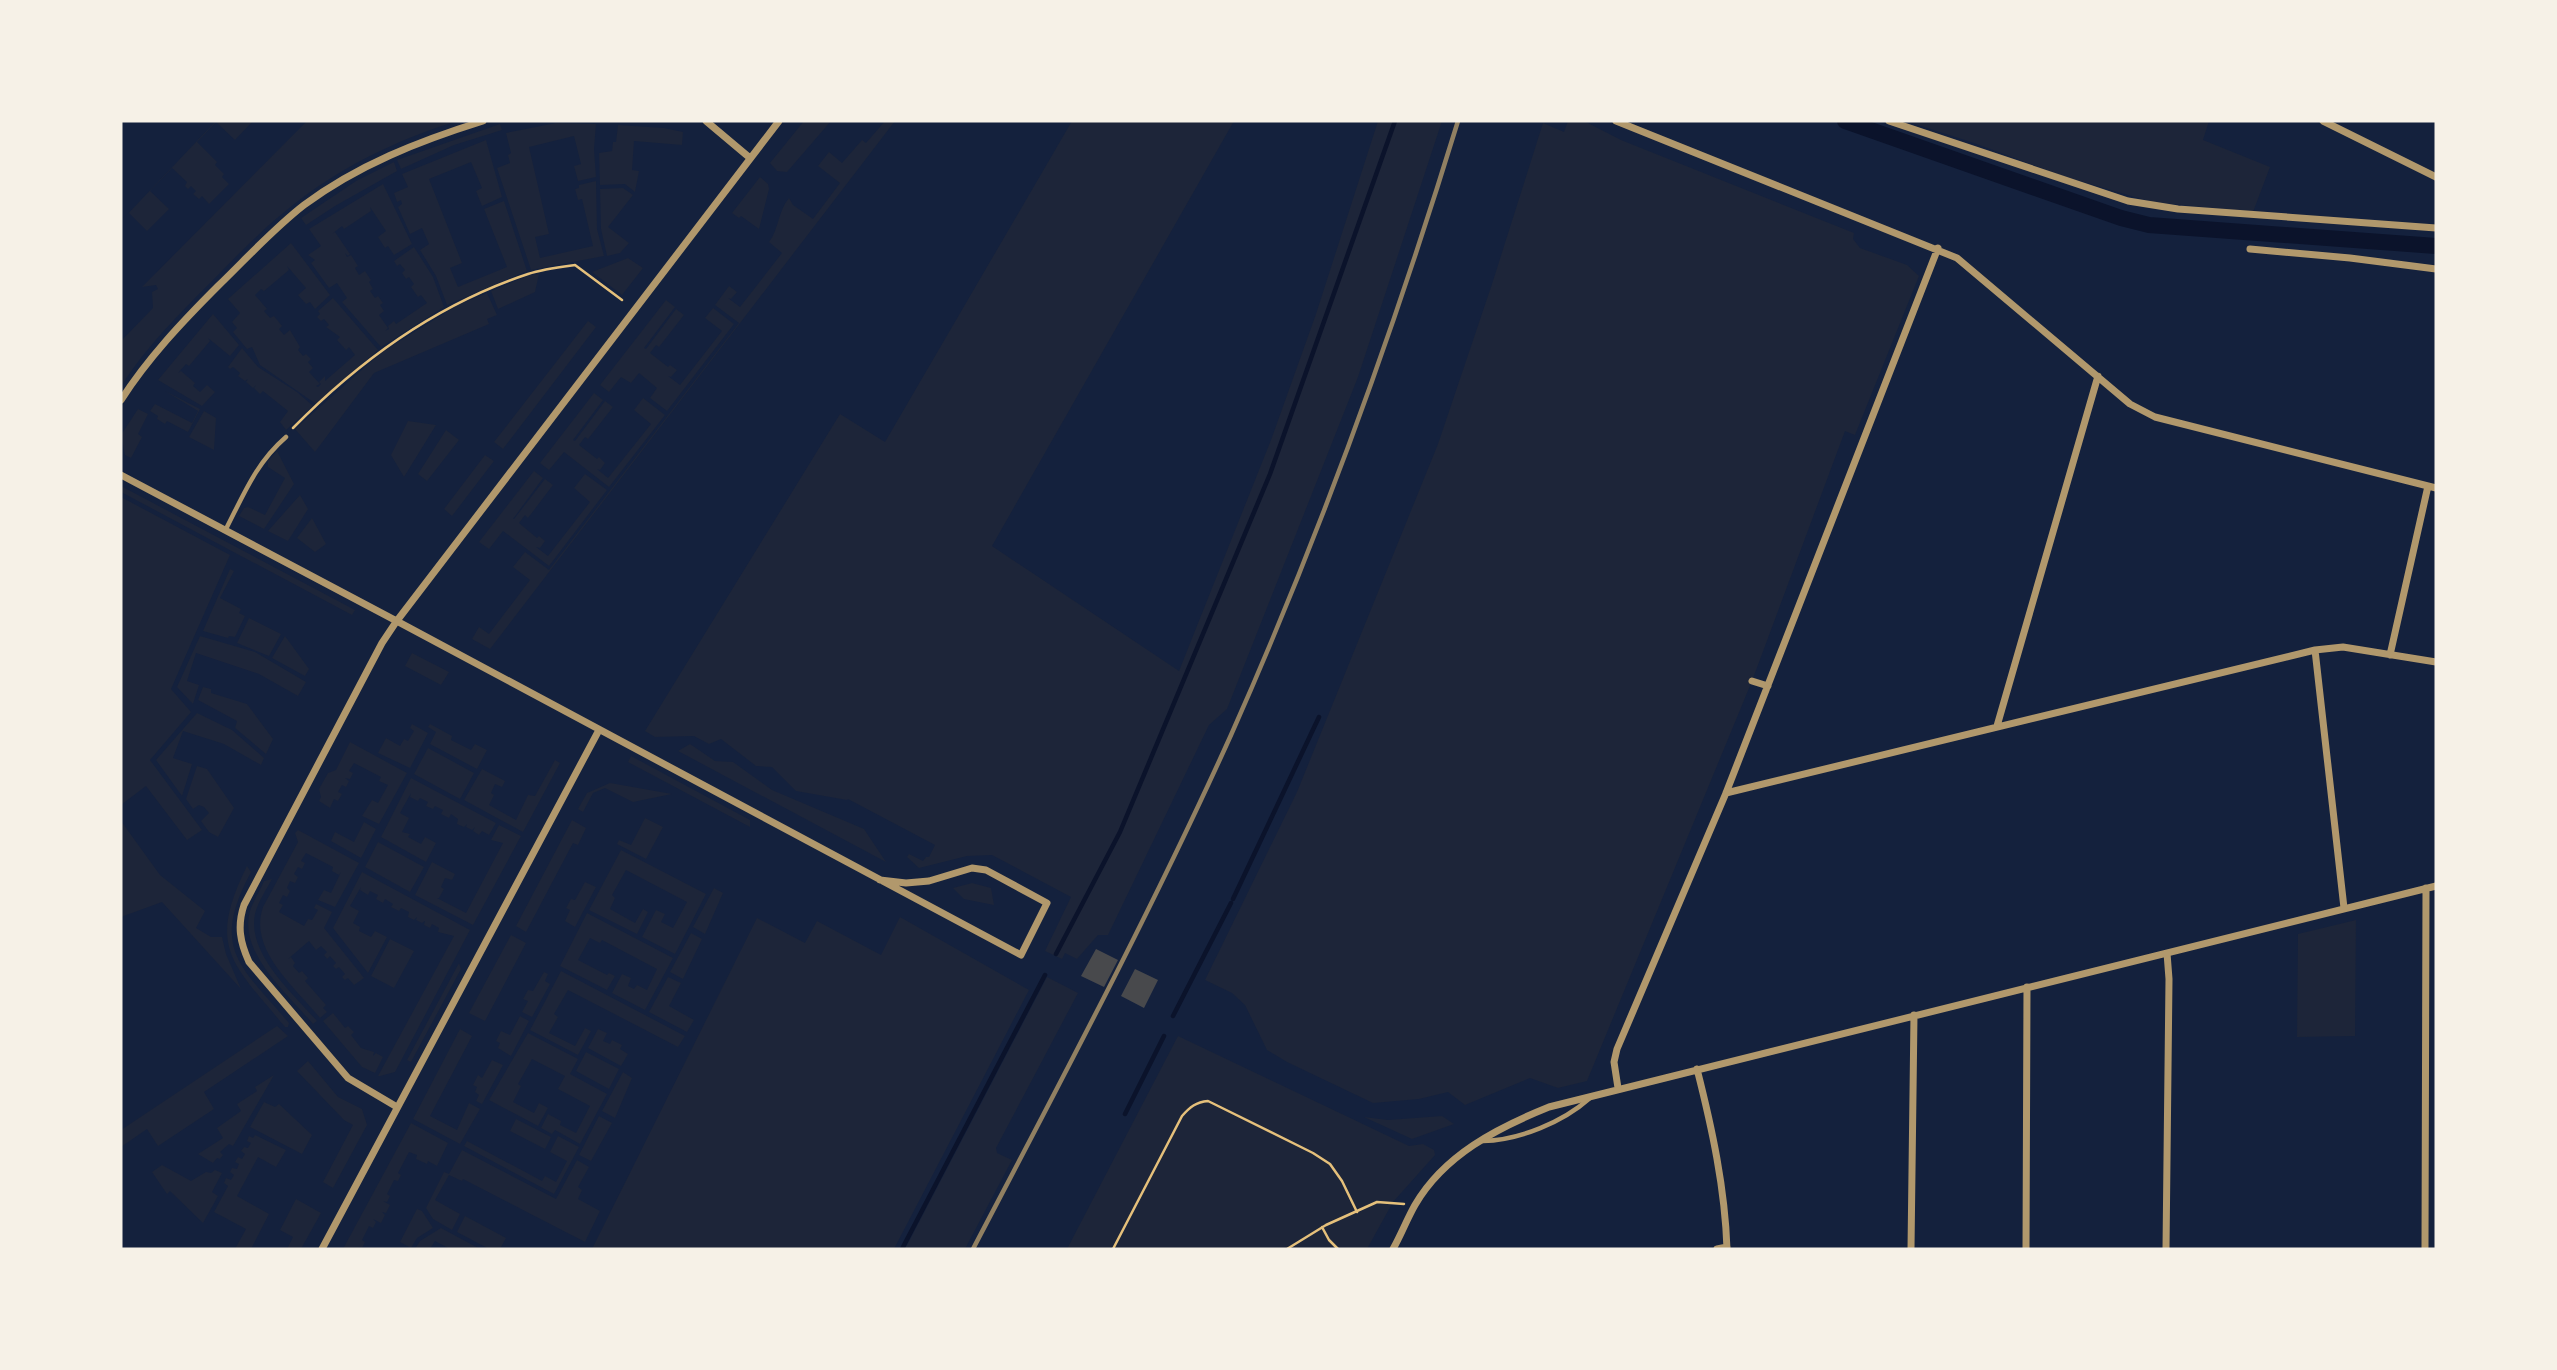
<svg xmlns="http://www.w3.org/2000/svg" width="2557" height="1370" viewBox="0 0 2557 1370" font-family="'Roboto Serif',serif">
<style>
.green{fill:#1d2539}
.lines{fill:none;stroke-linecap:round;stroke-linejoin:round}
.stream{stroke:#0b132b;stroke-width:4.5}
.canal{stroke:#0b132b;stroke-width:16}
.building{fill:#48494c}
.path{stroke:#e5c07b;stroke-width:2.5}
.service{stroke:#b1986c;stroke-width:4.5}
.minor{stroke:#b1986c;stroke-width:7}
.rail{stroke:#918062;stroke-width:4.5}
</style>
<rect width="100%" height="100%" fill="#14213d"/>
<!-- green -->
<path class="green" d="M216,121H253L235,140L216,122L197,142L217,162L215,165L224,174L222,177L229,184L209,204L202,196L199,199L193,194L196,191L191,186L188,189L185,186L187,182L172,168L150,191L169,209L147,231L129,213L121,221Z
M307,121H457C396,140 338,168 288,209C260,231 236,257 211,282C178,315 146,347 121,386V341L153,308L152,292L158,289L156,285L142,287Z
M804,121H831L787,172L777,171L770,163Z
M885,121H895L490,649L472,639L479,627L489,634L530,580L513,567L525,552L549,570L739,323L715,305L729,286L737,292L731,299L728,298L740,307L782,253L769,242C779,229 778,211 789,198L793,205L813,219L840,183L818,166L829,152L842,163L862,140L866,143Z
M1072,121H1234L992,546L1179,671L1271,440L1316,314L1378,121H1442L1358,377L1227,709L1209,725L1108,935H1098L1077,959L1065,953L1062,959L1045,951L1071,897L992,855L967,856L919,868L907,857L909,854L923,861L926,857H929L935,845L848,799L847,800L796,791L772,767L756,766L721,739L709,744L694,736L655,737L645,731L840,414L885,442Z
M1568,121H1584L1621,140L1854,233L1853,239L1860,248L1907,265L1919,276L1855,435L1845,431L1752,681L1587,1081L1558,1088L1530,1078L1465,1105L1448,1092L1419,1099L1373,1103L1287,1062L1267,1050L1245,1005L1232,993L1205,980L1297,792L1438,444L1492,284L1543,123L1564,132Z
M1906,121H2209L2203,140L2270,167L2253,212L2152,202L2063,176L1974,143Z
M556,123L596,124L594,149L596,177L578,181L574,166L581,164L574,136L529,147L549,234L535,237L540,258L593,246L582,199L578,200L575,189L579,188V185L596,181L597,229L604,256L531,270L497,168L510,163L508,155L511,153L506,133Z
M500,124L502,130L454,145L401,169L397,160Z
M618,125L664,128L683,132L682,145L634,141L632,170L639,171L635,192L625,184L600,185L599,153L612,151L613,142H616Z
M486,140L502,197L482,206L476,191L482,188L471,162L429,179L462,263L450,268L458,287L507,267L484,209L504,201L527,271L447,305L436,276L420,250L429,244L422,228L410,234L398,207L402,204L401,200L397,202L394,193L408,187L402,174Z
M394,162L397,171L335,206L306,225L301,218L356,181Z
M760,177L768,184L769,189L759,229L741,216L739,218L732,213Z
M383,184L412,244L394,255L388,246L385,248L378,237L386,231L370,207L371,211L344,229L342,226L332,234L335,232L350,254L348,256L345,253L347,257L351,255L358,266L355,268L359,275L365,271L371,280L369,282L373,289L370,291L375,298L378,296L383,303L380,305L384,311L379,315L388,328L385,331L389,329L388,326L394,321L396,324L427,303L421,295L418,297L411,287L414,284L409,277L406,279L402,273L405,270L400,264L397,266L394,261L414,247L433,277L444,307L381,347L342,302L347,298L337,283L329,288L311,263L315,260L308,255L321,246L309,229Z
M623,188L633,195L608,227L629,243L620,253L607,256L601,229L600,189Z
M291,243L330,295L315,309L310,302L306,304L298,295L306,288L287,266L289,270L264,291L261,289L255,295L267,309L264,311L270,318L274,316L282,326L279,329L284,335L290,330L300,347L298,350L303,356L306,354L311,359L308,362L313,368L309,372L320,384L316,386L318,387L321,384L319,382L325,376V381L355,355L349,347L346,350L337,340L340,337L326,327L329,325L324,319L321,321L317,317L320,314L318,311L333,298L378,350L316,404L260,365L252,347L247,349L233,332L237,328L232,322L240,313L228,299Z
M628,258L643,268L622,295L592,272Z
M539,274L535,292L498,309L491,291L530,275Z
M487,293L497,315L487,319L489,324L374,373L315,452L295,429L382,352L458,305Z
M666,300L675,307L644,348L646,349L676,309L684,315L659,347L656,345L650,353L668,367L670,365L677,370L671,377L668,376L680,385L722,331L705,318L713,308L734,324L667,411L650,398L657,388L639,373L631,383L621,377L609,392L600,385Z
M213,314L239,345L230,356L208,338L210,341L189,366L186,364L178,373L181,371L195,383L193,386L200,392L207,385L215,392L202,406L158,380Z
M588,321L596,327L503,449L494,442Z
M242,348L258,367L297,392L313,406L286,430L280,422L288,411L263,391L260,394L254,388L256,385L253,388L246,382L248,379L245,381L238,376L240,373L233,367L230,369L228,367Z
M165,391L200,409L188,432L167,421L165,424L157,419L158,416L150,411L155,404L192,423L198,411Z
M594,393L603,400L573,440L575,441L605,401L613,407L588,439L585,437L579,445L597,459L599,457L605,463L600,470L597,469L608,478L651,424L634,410L643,398L665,415L609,487L564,452L549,470L540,463Z
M138,409L148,414L138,434L142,437L131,458L125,455L121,435Z
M204,411L216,418L214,450L189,437Z
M408,421L436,425L404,477L391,455Z
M446,430L459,440L427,481L418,474Z
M277,451L294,484L264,529L239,516L244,508L248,507L265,515L285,478L268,467V461Z
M485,455L494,461L452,516L444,509Z
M534,471L543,478L513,519H514L545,479L553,485L528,518L525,515L519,523L537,538L539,536L545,541L540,548L536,547L548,556L590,502L574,488L585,474L607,490L549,566L503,531L489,549L479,542Z
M121,486L355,610L352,615L121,492Z
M300,495L308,509L288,541L268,531Z
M121,497L230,555L171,689L191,712L150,760L202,830L187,840L146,786L121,805Z
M312,518L326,544L315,552L297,538Z
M230,569L234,571L220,598L241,609L239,613L245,616L235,637L229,636L228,638L203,631Z
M249,618L281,634L269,656L237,643Z
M200,636L255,652L306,682L298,696L259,674L196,653L187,681L199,685L193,704L177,687Z
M285,636L309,669L305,676L272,658Z
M412,653L449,672L441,685L405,666Z
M203,687L211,689V693L247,704L273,739L266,754L235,728L237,721L198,700Z
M197,713L232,730L264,758L261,765L224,744L183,731L173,758L192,764L182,796L156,760Z
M412,724L428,733L410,768L378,753L386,738L400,746L404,739L408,741L414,731L410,728Z
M430,724L452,736L451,740L471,750L475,744L487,750L477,769L430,744L436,732L428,727Z
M350,742L407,773L379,824L362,816L372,800L378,803L388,785L379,781L381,777L354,763L349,771L353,773L350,779L345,778L349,781L346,787L342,785L338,792L342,794L338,801L334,799L330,808L319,801L321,797L319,789L328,773L336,770Z
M690,744L715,761L733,762L772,790L864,829L886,862L678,751Z
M428,748L474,773L460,799L414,774Z
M631,756L750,820V827L628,762Z
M555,760L560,763L523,832L464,800L482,769L505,781L502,787L495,784L491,793L494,795L489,805L516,820L528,795L535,796Z
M197,766L207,769L234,808L218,837L209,832L201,821L209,813L204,807L199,805L193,809L186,799Z
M411,778L496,823L489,835L482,831L479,835L473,831L475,827L472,830L466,827L467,824L464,827L457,824L458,819L451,814L449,818L441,814L443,810L435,806L433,809L426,806L428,802L420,798L418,801L410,797L411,793L400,813L409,818L402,832L410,834L408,837L421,844L425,837L436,843L426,862L381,837Z
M610,783L672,794L633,802L605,788L593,793L583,812L578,809L587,793Z
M645,818L663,827L646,859L617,844L619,840L631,845Z
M572,820L586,828L578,845L573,843L526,932L516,926Z
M121,821L160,875L205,911L196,928L211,937H222L226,954L241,989L162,902L121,917Z
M364,822L376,829L361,858L331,841L335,832L354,842Z
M499,825L521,836L473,925L415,895L432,862L455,874L452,880L445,878L441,887L444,889L439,898H437L466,913L503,843L491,840Z
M298,830L359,863L335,907L318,900L324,890L331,893L341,872L339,875L332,871L333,867L306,853L301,861L305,863L302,869L298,867L294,874L298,877L295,883L290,881L287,888L290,891L287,897L283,895L279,903L283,905L279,912L304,926L308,919L312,920L318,910L314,908L316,904L332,912L324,928L364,978L354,985L348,978L345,980L342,977L345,974L339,967L336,969L333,966L336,963L330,956L327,959L324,955L327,952L321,946L316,950L309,941L288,959L291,957L295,963L293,966L299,973L302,971L308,978L305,981L326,1005L323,1008L327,1012L320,1018C295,987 248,950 263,907L298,842L295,833Z
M378,842L424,867L410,892L365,867Z
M621,850L706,894L675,954L642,937L656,910L665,914L661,922L673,928L687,902L626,870L612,895L615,898L610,909L635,923L643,909L648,912L637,934L589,910Z
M247,866L251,872C210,949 240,965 289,1023L288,1027H285C233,964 206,948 247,866Z
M362,872L470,930L395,1072L380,1076H378L454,936L438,932L439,928L432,924L430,928L424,925L425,921L422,923L416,920L417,917L414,920L408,917L409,912L401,908L399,911L391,907L393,904L385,899L383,903L376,899L378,895L370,891L368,895L360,890L361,887L350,906L359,911L353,923L360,927L359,931L371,937L375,931L387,937L368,973L333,928Z
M272,879C266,890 258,902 255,914C247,954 293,993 317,1021L313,1024C289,995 238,953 250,911C253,901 260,891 264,881Z
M585,882L596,887L575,927L565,921L570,910L566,908L571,899L575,900Z
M972,883L991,888L994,905L964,899L953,888Z
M714,888L723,893L705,934L693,927Z
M587,913L673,958L645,1010L612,993L622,974L631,978L628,986L634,989L637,985L647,990L657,969L602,940L600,943L590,938L578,960L607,975L609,973L615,976L607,990L560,966Z
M900,917L1029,990L894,1249H592L757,918L805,943L817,921L881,955Z
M2356,920L2355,1036L2297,1037L2298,934Z
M691,933L702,939L683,979L670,972Z
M511,935L526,943L485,1021L469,1013Z
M390,939L414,951L394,988L371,976Z
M459,963L461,969L411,1062L407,1060Z
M561,971L685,1036L678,1047L568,990L554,1014L558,1017L549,1033L575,1046L585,1028L591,1031L578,1055L530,1030Z
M544,972L548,974L545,981L550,984L532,1017L522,1012L528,1001L523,999L528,990L533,991Z
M668,977L681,983L669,1006L694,1020L687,1032L649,1012Z
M1047,977L1078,993L996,1148L997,1153L1012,1160L965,1249H905Z
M333,1013L345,1028L348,1026L354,1032L351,1035L361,1048L374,1052L373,1056L376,1053L383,1057L375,1073L362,1067L323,1021Z
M520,1016L529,1021L511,1056L498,1048L500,1043L496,1041L501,1031L510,1035Z
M277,1026L288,1036L204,1092L214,1109L158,1146L147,1129L121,1147V1130Z
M460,1029L472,1036L430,1116L457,1130L469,1103L480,1109L460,1144L413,1119Z
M598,1029L607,1033L603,1041L610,1044L612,1040L622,1045L620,1049L628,1054L621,1066L588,1048Z
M528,1033L578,1059L570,1074L607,1094L580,1144L555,1130L552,1134L541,1128L548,1114L561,1121L560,1125L576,1133L590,1106L558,1089L565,1076L532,1059L518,1084L521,1086L513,1102L534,1113L539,1103L548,1108L538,1126L489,1100Z
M1178,1036L1409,1146L1423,1144L1434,1150L1435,1155L1393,1202L1367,1249H1067Z
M586,1052L619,1069L609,1089L576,1071Z
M492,1060L503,1065L482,1104L476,1101L479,1095L475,1092L477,1087L473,1085L478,1075L482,1078Z
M308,1061L338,1097L362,1109L367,1125L333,1188L323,1182L353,1125L344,1120L297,1071Z
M623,1072L632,1078L615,1118L602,1111Z
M274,1075L233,1146L229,1144L220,1152L223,1155L220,1159L217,1158L213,1163L198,1154L223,1138L217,1128L241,1111L237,1104L257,1091L255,1087Z
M264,1102L275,1107L279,1104L312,1135L302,1154L250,1127Z
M599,1116L612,1123L591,1161L579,1155Z
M1442,1116L1454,1124L1412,1139L1364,1117L1388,1120Z
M516,1119L551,1137L545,1149L510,1131Z
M411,1123L448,1143L437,1166L428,1161L427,1164L416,1159L417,1155L409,1152L398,1173L401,1175L398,1181L394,1180L387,1194L390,1196L387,1202L383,1201L390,1205L386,1213L382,1212L385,1215L381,1223L373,1219L376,1222L373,1228L369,1226L362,1240L365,1242L362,1248L358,1247L361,1249H343Z
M255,1135L286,1150L276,1167L258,1157L237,1196L269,1214L251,1249H235L246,1229L214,1212L228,1186L224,1183L226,1178L231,1180L234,1175L230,1172L232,1168L237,1169L239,1164L235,1162L238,1157L242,1159L245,1154L241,1151L244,1147L248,1148L251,1143L247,1141L249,1136L253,1138Z
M558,1136L579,1147L554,1194L464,1146L467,1141L542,1181L545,1176L556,1182L567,1161L550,1152Z
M462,1150L556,1199L577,1160L589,1167L578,1187L582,1190L578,1199L600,1211L585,1242L463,1179L462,1181L449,1175L435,1200L460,1214L452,1230L433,1219L426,1208L444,1172L449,1174Z
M162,1165L191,1181L206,1172L211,1173L215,1170L222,1173L212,1192L218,1196L203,1223L170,1191L167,1194L152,1172Z
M296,1199L321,1213L301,1249H287L293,1237L280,1230Z
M417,1209L422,1211L433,1228L417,1238L411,1248L400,1242Z
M465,1216L506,1238L500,1249H489L457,1232Z
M441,1228L480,1249H450L435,1241L430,1249H415L420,1241Z"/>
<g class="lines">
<!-- stream -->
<path class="stream" d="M1233,899L1319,717
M1056,954L1120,832L1270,474L1395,121
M1173,1016L1231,903
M1125,1114L1164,1036
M902,1249L1045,975"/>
<!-- canal -->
<path class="canal" d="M1845,121L2121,218L2149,225L2436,246"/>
</g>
<!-- building -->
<path class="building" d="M1096,949L1118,960L1104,987L1081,976Z
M1135,969L1158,980L1144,1008L1121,996Z"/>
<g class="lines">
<!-- path -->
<path class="path" d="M293,428C359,361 437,304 528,274C543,269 560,267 575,265L622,300
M1322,1227L1329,1240L1338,1249
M1113,1249L1182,1116C1190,1107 1196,1102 1208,1101L1313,1153L1330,1164L1342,1181L1357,1212
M1287,1249L1326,1225L1377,1202L1404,1204"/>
<!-- service -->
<path class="service" d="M226,529C244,494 256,463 286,437
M1483,1141C1520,1140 1563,1122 1590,1098"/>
<!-- minor -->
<path class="minor" d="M706,121L750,158
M1616,121L1957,258L2130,404L2155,417L2436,488
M1889,121L2128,201L2178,209L2436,228
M2323,121L2436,177
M2250,249L2350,258L2436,269
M121,400C148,358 182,322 218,286C246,259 273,229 304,205C358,165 419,141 483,121
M121,475C422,633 720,795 1021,955L1047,903L986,870L972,868L929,881L906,883L880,880
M2315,650L2344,908
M2390,655L2428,486
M1752,681L1768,686
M1997,726L2098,376
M1726,793L2315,650L2343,647L2436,662
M1697,1069C1712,1128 1725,1188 1727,1249
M1618,1088L1614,1062L1617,1049L1726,793L1938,248
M397,1107L348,1078L249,962C240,942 237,926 244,905L382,643L396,622L779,121
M322,1249L599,730
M1393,1249C1401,1235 1407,1219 1415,1205C1444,1155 1497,1128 1549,1107L2436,886
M1717,1249L1727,1247
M1911,1249L1914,1015
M2026,1249L2027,987
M2166,1249L2169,979L2167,953
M2425,1249L2426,888"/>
<!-- rail -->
<path class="rail" d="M973,1249C1062,1079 1152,910 1231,735C1320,535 1394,330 1458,121"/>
</g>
<!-- border -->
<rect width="2557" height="1370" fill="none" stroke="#f6f1e7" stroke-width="245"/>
</svg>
